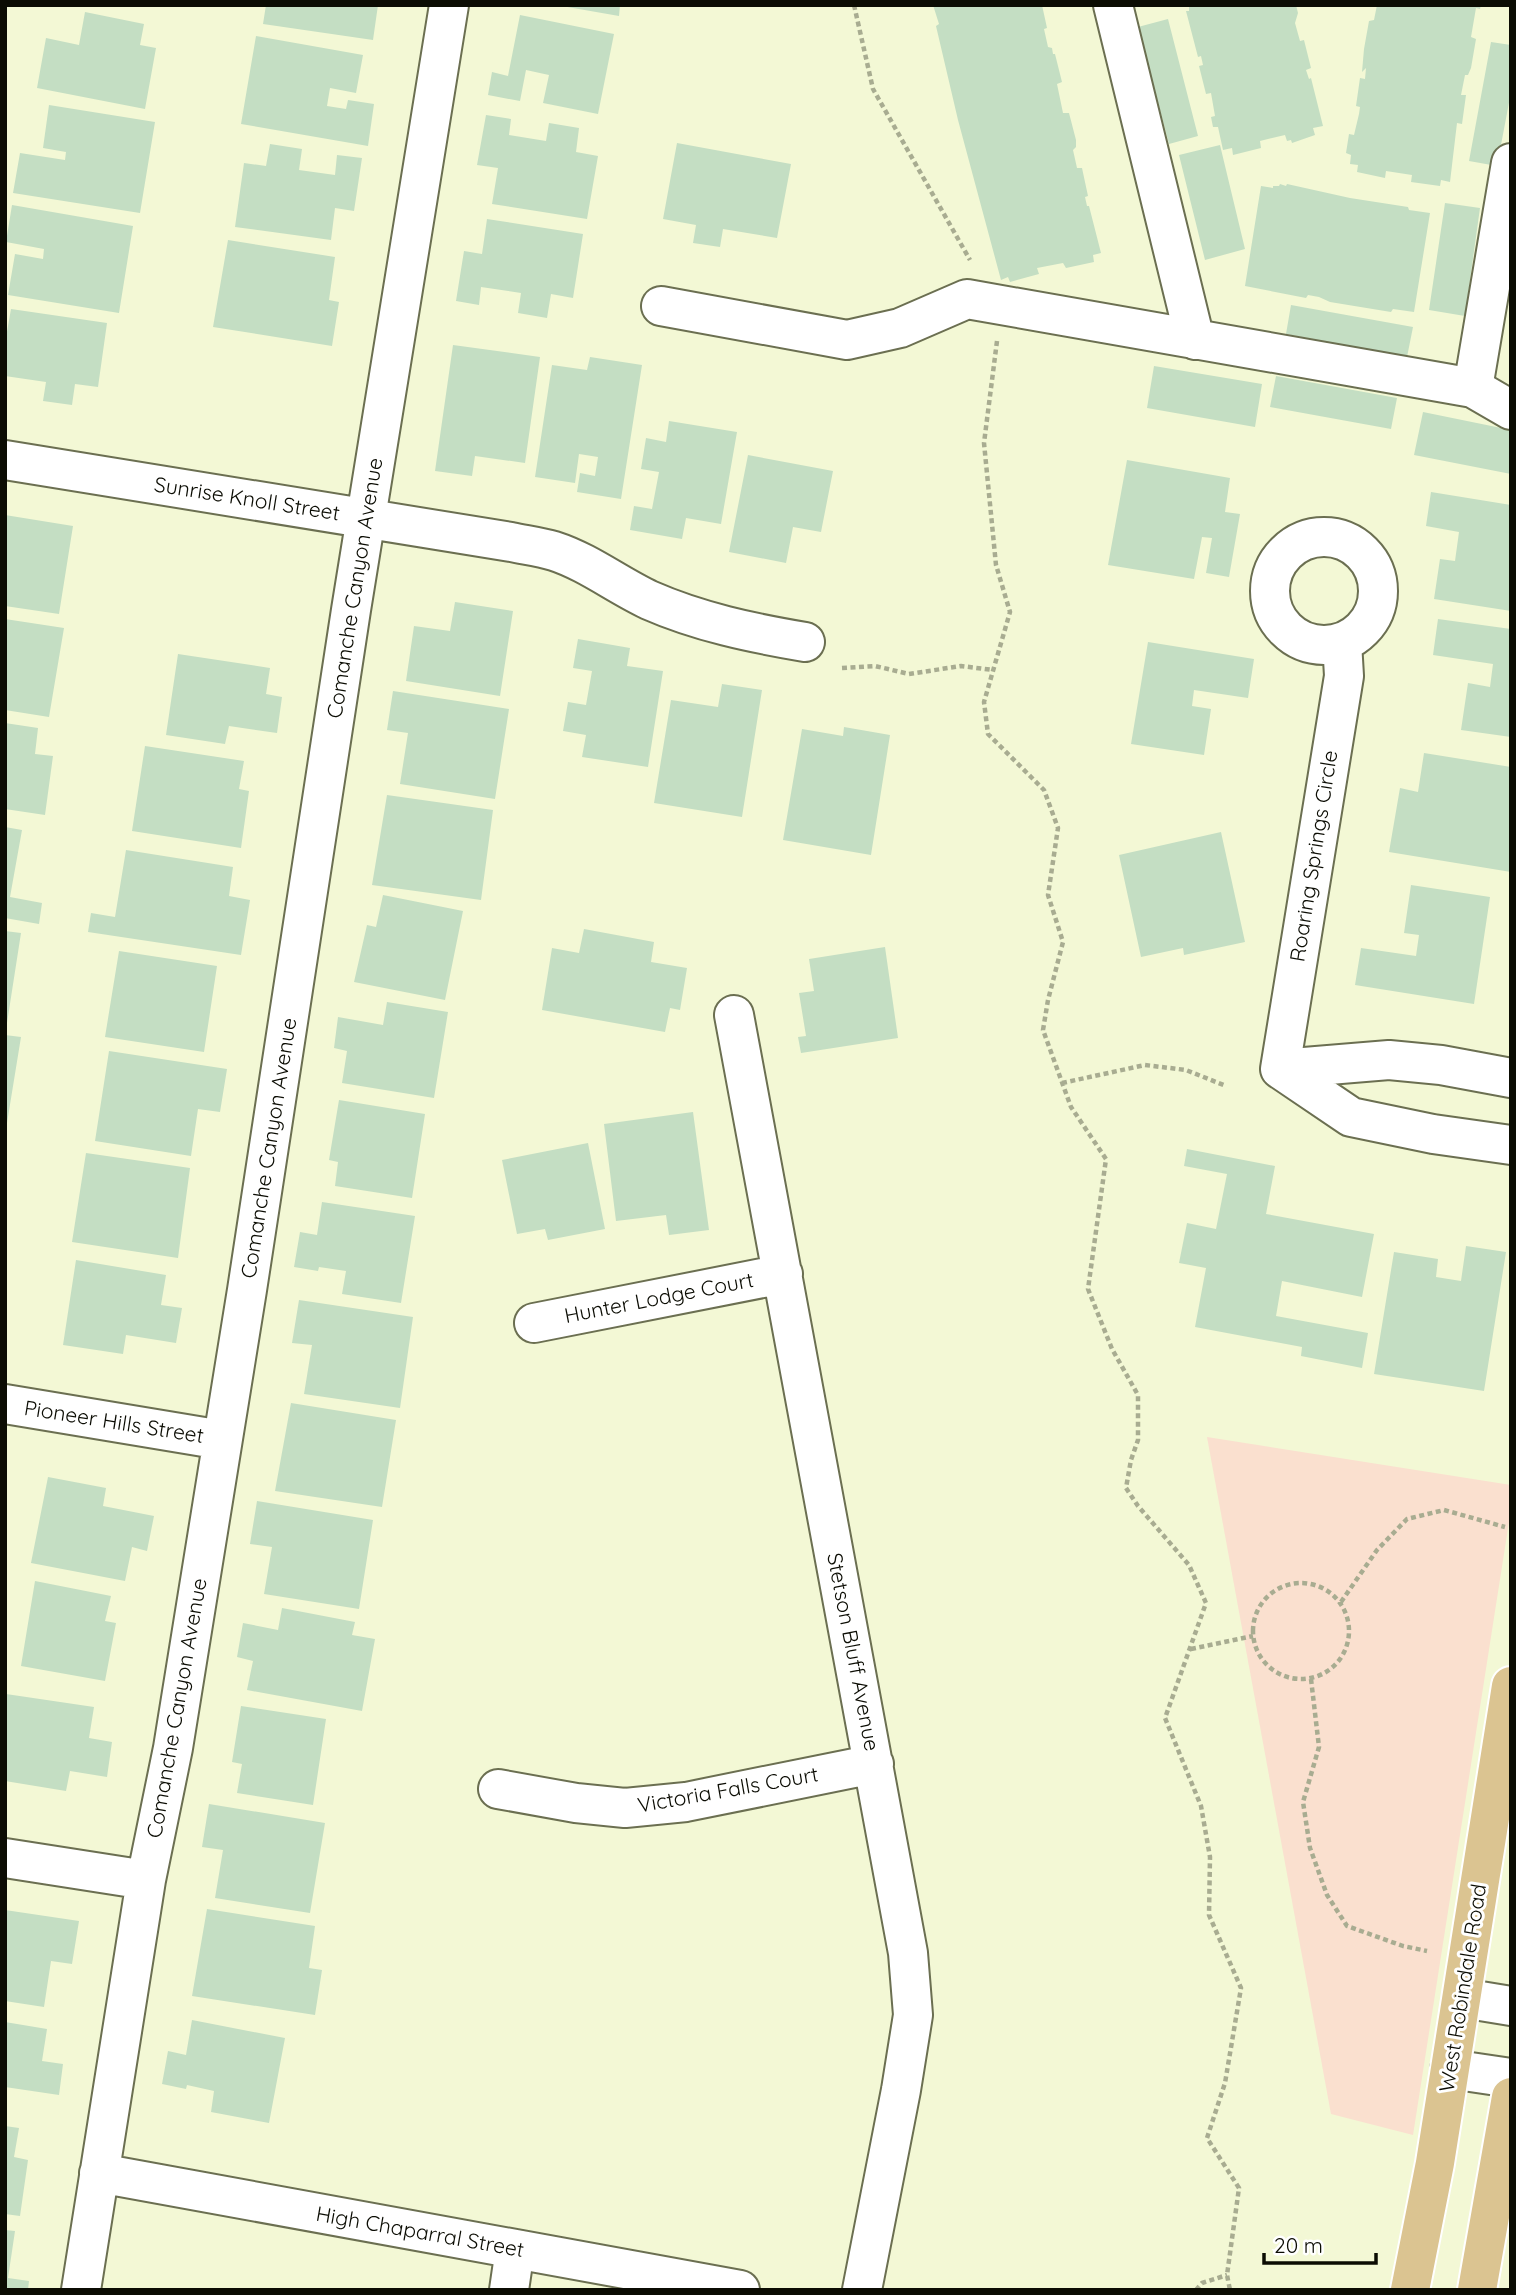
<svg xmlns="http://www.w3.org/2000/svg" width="1516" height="2295" viewBox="0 0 1516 2295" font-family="Quicksand,sans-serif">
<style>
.green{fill:#fae0cf}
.building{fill:#c4dec3}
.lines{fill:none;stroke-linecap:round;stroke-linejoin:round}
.minor-casing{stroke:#6b6f51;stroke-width:42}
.major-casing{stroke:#fff;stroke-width:42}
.path{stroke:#a8ac91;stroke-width:4.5;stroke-dasharray:5 3.5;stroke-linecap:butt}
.minor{stroke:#fff;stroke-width:38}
.major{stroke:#dbc491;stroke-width:38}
.labels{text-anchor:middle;stroke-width:6;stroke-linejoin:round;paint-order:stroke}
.street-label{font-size:21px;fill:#0b0c03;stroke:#fff}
</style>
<rect width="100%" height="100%" fill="#f3f8d5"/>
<!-- green -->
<path class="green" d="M1207,1437L1511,1485V1509L1413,2135L1331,2114Z"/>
<!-- building -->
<path class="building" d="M266,5H378L373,40L263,24Z
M556,5H620L619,16Z
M933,5H1042L1047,28L1044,29L1048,47L1052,48L1053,54H1055L1062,82L1057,84L1063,113H1069L1076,140V147L1073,150L1077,168H1082L1088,196L1085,197L1087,206H1089L1101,253L1093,255L1094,262L1066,268L1063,263L1037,268L1039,274L1010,282L1008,277L1001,280L958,120L936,26L939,24Z
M1189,5H1296L1298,13L1295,23L1300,41L1304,40L1311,68L1306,70L1309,79L1311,78L1323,126L1313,128L1315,135L1292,143L1291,140L1287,141L1285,135L1260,141L1261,148L1233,155L1232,148L1223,150L1218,127H1213L1211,117L1215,116L1211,93L1206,94L1199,66L1203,65L1201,56L1198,57L1186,11H1189Z
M1377,5H1481L1480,9L1476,8L1471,37L1476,39L1471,68L1468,75H1465L1461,95H1466L1462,124L1457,123L1450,182L1441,180L1440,186L1411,182L1412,175L1386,171L1385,178L1357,172L1358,165L1350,164L1351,155L1346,153L1349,134L1354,135L1359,114L1360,107L1356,106L1360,78L1365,79L1366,68L1362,72L1364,49L1369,21L1374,20Z
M85,12L144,24L140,45L156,48L145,109L37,88L46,38L79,45Z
M520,15L614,34L598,114L543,103L549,75L526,70L520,101L488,95L492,72L508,76Z
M1168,19L1198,136L1169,144L1138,27Z
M256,36L363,55L356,93L330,88L327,106L346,109L348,100L374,104L368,146L241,124Z
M1491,42L1511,45V92L1497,166L1469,161Z
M49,105L155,122L140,213L13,193L20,153L65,160L66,152L43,148Z
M486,115L511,119L509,135L546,141L549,123L579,128L576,152L598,156L587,219L492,204L498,168L477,165Z
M677,143L791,164L777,238L723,229L720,247L693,243L696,225L663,219Z
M270,144L302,149L299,170L335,175L337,155L362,158L354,211L335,208L331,240L235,227L244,163L266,166Z
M1220,145L1245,249L1205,260L1179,155Z
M1280,184L1286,186L1287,184L1350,198L1408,207L1409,210L1430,213L1414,312L1393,309L1391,312L1330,302L1319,297L1308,295L1306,298L1245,286L1261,186L1273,188V186H1279Z
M1445,203L1480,208L1465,316L1429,310Z
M12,205L133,226L119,313L8,295L15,254L43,259L44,249L6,242Z
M487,219L583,234L573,298L551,294L547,318L518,313L521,293L481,287L479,305L456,301L464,251L482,254Z
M228,240L335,257L329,300L339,302L332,346L213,327Z
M1291,305L1413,327L1407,357L1286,334Z
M11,309L107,323L98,387L75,384L72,405L43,401L46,382L5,376V343Z
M453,345L540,357L525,463L475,456L472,476L435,471Z
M590,357L642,365L621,499L577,492L580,473L595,476L598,457L579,454L575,483L535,477L552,365L587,370Z
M1154,366L1262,384L1255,427L1147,408Z
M1276,376L1397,398L1391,429L1270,407Z
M1423,412L1511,430V474L1414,455Z
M669,421L737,432L721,524L686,518L682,539L630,530L634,506L652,509L659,472L641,469L646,438L666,442Z
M748,455L833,471L821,532L793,527L786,563L729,552Z
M1127,460L1230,478L1225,512L1240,514L1229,577L1206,573L1212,538L1202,537L1194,579L1108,565Z
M1431,492L1511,505V611L1434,599L1440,559L1455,561L1459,532L1426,526Z
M5,515L73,526L59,614L5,606Z
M455,602L513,611L500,696L406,681L414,626L450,631Z
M5,619L64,628L49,717L5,710Z
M1438,619L1511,629V737L1461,730L1468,683L1490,687L1493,664L1433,655Z
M578,639L630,648L627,666L663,671L648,767L582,757L586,735L563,731L568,702L586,705L592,671L573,668Z
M1148,642L1254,659L1248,698L1194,690L1192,706L1211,709L1204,755L1131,744Z
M178,654L270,668L266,694L282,697L277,733L229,726L225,744L166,735Z
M722,684L762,690L742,817L654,803L671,700L718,707Z
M393,691L509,709L495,799L400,784L408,733L387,730Z
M5,723L38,728L35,754L53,756L45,815L5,809Z
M844,727L890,735L871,855L783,840L802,729L843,736Z
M145,746L244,761L239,789L249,791L241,848L132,831Z
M1424,753L1511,767V872L1389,852L1400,788L1418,792Z
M387,795L493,810L481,900L372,885Z
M5,827L22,830L10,897L42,903L39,924L5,918Z
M1221,832L1245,942L1184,955L1183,948L1141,957L1119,855Z
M126,850L233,867L229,896L250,900L241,955L88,932L91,913L115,917Z
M1411,885L1490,897L1474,1004L1355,985L1361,948L1416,956L1419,935L1404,933Z
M383,895L463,911L445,1000L354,982L367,925L376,927Z
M584,929L654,942L651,962L687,968L680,1010L670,1008L665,1032L542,1010L552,948L579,953Z
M5,931L21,933L7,1023H5Z
M885,947L898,1038L801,1053L798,1037L806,1036L799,993L814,991L809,959Z
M119,951L217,966L204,1052L105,1037Z
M387,1002L448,1012L434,1098L342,1083L347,1051L334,1048L338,1017L383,1025Z
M5,1035L21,1037L7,1123H5Z
M109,1051L227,1069L220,1112L198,1109L191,1156L95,1141Z
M339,1100L425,1114L412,1198L335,1186L338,1162L329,1160Z
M693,1112L709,1230L669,1235L666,1215L616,1221L604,1124Z
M588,1143L605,1229L548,1240L545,1229L517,1234L502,1160Z
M1187,1149L1275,1166L1266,1214L1374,1234L1362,1297L1282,1281L1276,1316L1368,1333L1362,1368L1301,1356L1302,1347L1195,1327L1206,1268L1179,1263L1187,1223L1216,1229L1227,1174L1184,1166Z
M86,1153L190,1168L178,1258L72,1242Z
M322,1202L415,1216L401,1303L342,1294L346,1271L319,1267L318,1271L294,1267L300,1232L317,1235Z
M1466,1246L1506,1252L1484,1391L1374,1374L1394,1252L1438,1259L1436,1277L1461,1281Z
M76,1260L166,1275L161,1305L182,1308L176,1343L126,1335L123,1354L63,1345Z
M299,1300L413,1317L400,1408L304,1394L312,1345L292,1343Z
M291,1403L396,1420L382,1507L275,1491Z
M48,1477L106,1488L103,1506L154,1516L147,1551L132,1547L125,1581L31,1563Z
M257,1501L373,1520L359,1609L264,1594L272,1547L250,1544Z
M35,1581L111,1596L105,1621L116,1623L105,1681L21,1666Z
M282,1608L355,1622L352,1635L375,1639L362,1711L247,1690L253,1661L237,1657L243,1623L278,1630Z
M6,1694L94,1707L89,1738L112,1742L107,1777L70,1771L66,1791L5,1781Z
M241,1706L326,1719L313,1805L237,1793L242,1764L232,1762Z
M209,1804L325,1823L310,1913L215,1898L223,1850L202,1847Z
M207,1909L315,1926L309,1968L322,1970L315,2015L192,1996Z
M5,1910L79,1921L72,1964L51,1961L44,2007L5,2001Z
M192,2020L285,2038L269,2123L211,2112L214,2091L187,2085L186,2089L162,2084L168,2051L186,2055Z
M5,2022L47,2029L42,2061L63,2064L59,2095L5,2087Z
M5,2126L19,2128L14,2157L28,2160L20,2216L5,2214Z
M5,2230L15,2231L8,2278L29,2281L28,2290H5Z"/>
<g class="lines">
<!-- minor casing -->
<g class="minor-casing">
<path id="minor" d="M1113,5L1195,340
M661,306L847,340L900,328L967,299L1473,388L1511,410
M1473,388L1511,163
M5,460L511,542C525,545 540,547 554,551C588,562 617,585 649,600C699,622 752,633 805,642
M1270 591a54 54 0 1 1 108 0a54 54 0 1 1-108 0Z
M734,1015L908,1953L913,2015L901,2090L862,2290
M1280,1069L1344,676L1342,642
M1280,1069L1351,1117L1433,1134L1511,1145
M1280,1069L1389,1060L1441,1065L1511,1078
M534,1323L783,1274
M5,1404L222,1440
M498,1789L576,1803L625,1808L686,1802L874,1764
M5,1858L146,1880
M1462,1998L1511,2006
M1450,2069L1511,2078
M99,2173L740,2290
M81,2290L146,1880L173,1748L247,1290L351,610L449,5
M509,2290L515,2249"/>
</g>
<!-- major casing -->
<g class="major-casing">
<path id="major" d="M1410,2290L1435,2163L1511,1686
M1477,2290L1511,2097"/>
</g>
<!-- path -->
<path class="path" d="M854,5L873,89L970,260
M997,341L984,443L996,565L1010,612L984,702L988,734L1044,790L1058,828L1048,895L1063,942L1048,1000L1043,1030L1071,1107L1106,1159L1088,1289L1112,1349L1138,1395V1440L1131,1460L1126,1488L1138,1506L1189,1565L1206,1603L1165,1718L1201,1806L1210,1857L1209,1915L1241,1988L1225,2083L1207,2138L1239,2188L1227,2275L1230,2290
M842,668L875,666L909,674L961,666L993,670
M1062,1083L1145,1065L1186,1070L1226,1086
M1253 1631a48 48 0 1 1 96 0a48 48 0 1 1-96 0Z
M1341,1602L1377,1550L1407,1519L1444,1510L1505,1527
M1191,1649L1253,1636
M1311,1679L1319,1747L1303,1802L1310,1848L1327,1895L1347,1926L1403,1946L1427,1951
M1196,2290L1202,2283L1227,2275"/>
<!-- minor -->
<use href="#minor" class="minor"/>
<!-- major -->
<use href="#major" class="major"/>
</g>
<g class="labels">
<!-- street labels -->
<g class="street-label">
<text transform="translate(247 499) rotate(9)" y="7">Sunrise Knoll Street</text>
<text transform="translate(355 588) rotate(-81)" y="7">Comanche Canyon Avenue</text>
<text transform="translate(1314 856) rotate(-81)" y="7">Roaring Springs Circle</text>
<text transform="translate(269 1148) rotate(-81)" y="7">Comanche Canyon Avenue</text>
<text transform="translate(659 1298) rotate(-11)" y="7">Hunter Lodge Court</text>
<text transform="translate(114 1422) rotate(9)" y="7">Pioneer Hills Street</text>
<text transform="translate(853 1652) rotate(79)" y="7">Stetson Bluff Avenue</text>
<text transform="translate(177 1708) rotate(-80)" y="7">Comanche Canyon Avenue</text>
<text transform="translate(728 1790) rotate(-10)" y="7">Victoria Falls Court</text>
<text transform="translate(1463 1988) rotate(-81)" y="7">West Robindale Road</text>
<text transform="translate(420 2232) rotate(10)" y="7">High Chaparral Street</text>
</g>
</g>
<!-- border -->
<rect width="1516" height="2295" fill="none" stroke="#0b0c03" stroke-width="14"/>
<!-- scale -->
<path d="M1264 2253v10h112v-10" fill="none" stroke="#0b0c03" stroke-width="3.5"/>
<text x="1274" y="2253" font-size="21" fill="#0b0c03" stroke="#ffffff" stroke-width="5" paint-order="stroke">20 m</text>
</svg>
